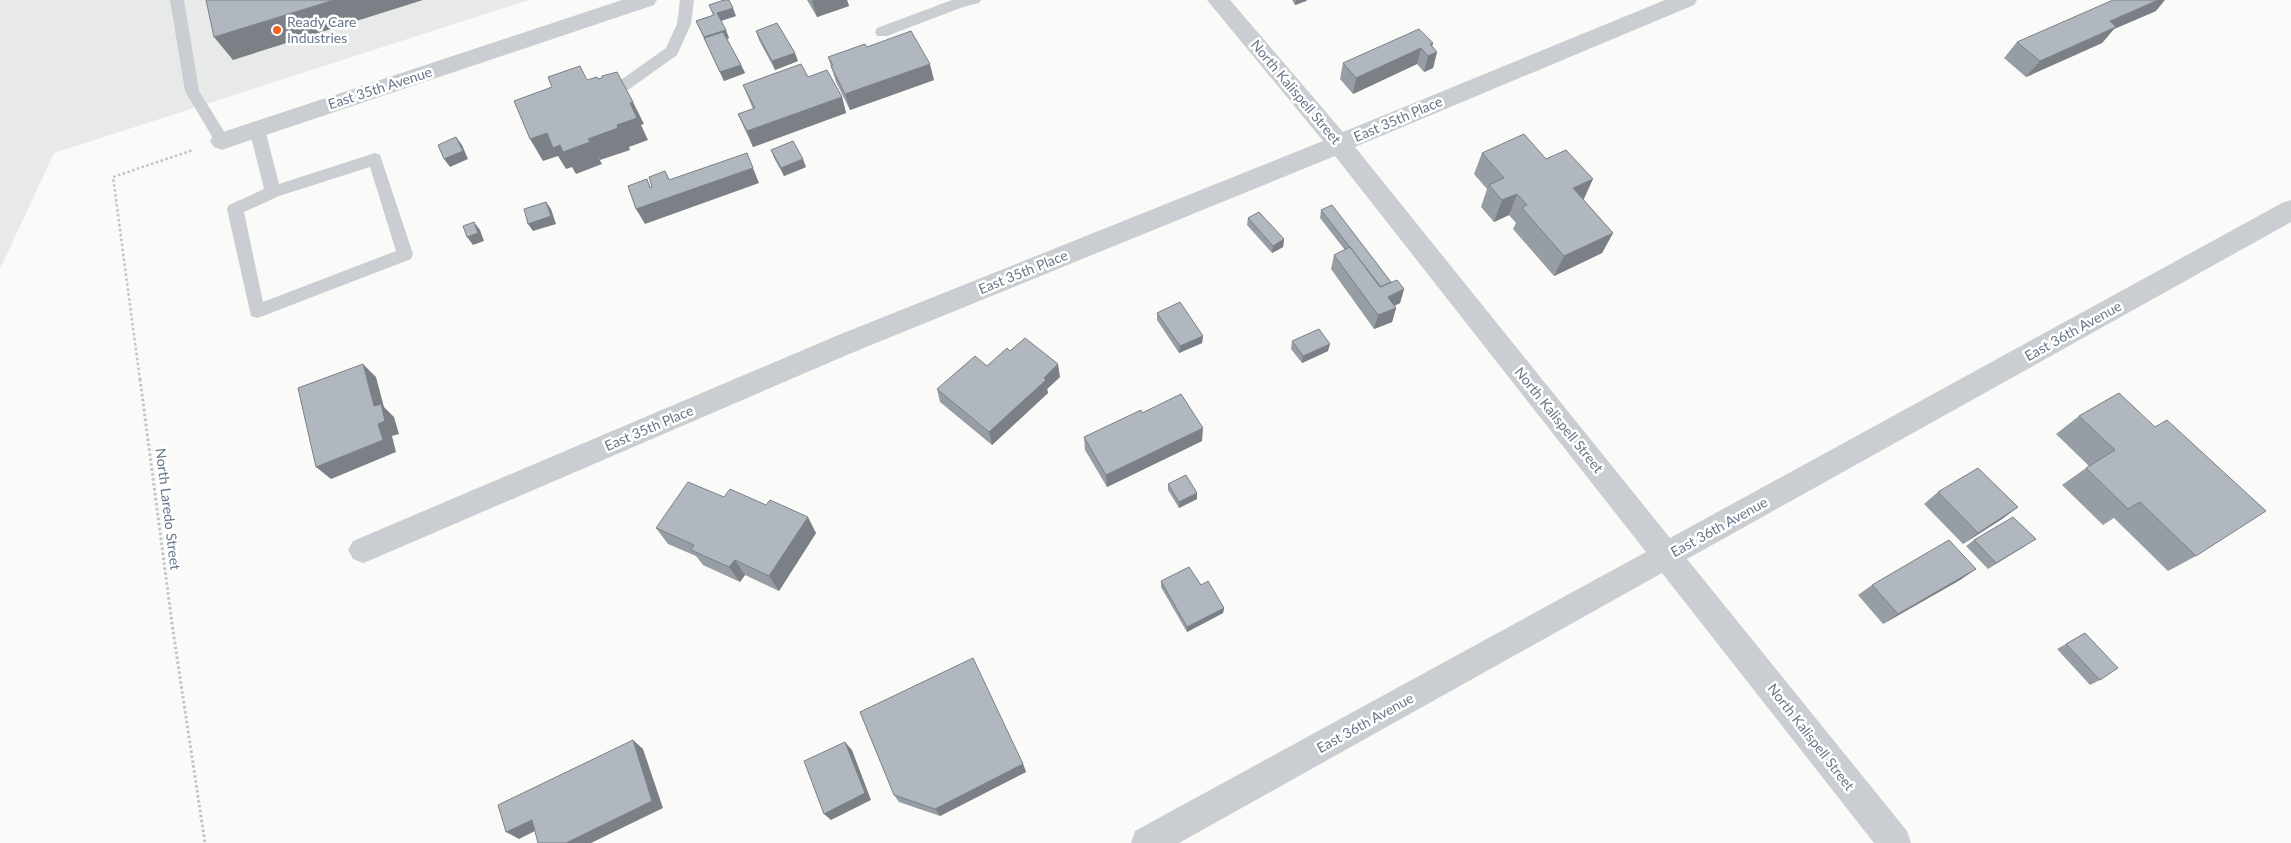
<svg xmlns="http://www.w3.org/2000/svg" width="2291" height="843" viewBox="0 0 2291 843" font-family="Lato,sans-serif">
<style>
.built{fill:#e8e9e9}
.lines{fill:none;stroke-linecap:round;stroke-linejoin:round}
.path-far1{stroke:#c1c4c6;stroke-width:2.5;stroke-dasharray:2.5 2.5;stroke-linecap:butt}
.path{stroke:#c1c4c6;stroke-width:3;stroke-dasharray:2.5 2.5;stroke-linecap:butt}
.service{fill:#cacdd1;fill-rule:evenodd}
.minor{fill:#cacdd1;fill-rule:evenodd}
.wall{fill:#979da4}
.shaded-wall{fill:#7b8086}
.building{fill:#b0b7bf;stroke:#7b8086}
.poi-dot{fill:#f16420;stroke:#fff;stroke-width:2}
.labels{text-anchor:middle;stroke-width:5;stroke-linejoin:round;paint-order:stroke}
.poi-label{font-size:14px;fill:#66778b;stroke:#fff;text-anchor:start}
.street-label{font-size:14px;fill:#66778b;stroke:#fff}
</style>
<rect width="100%" height="100%" fill="#fafaf8"/>
<!-- built -->
<path class="built" d="M0,0H529L54,153L0,269Z"/>
<g class="lines">
<!-- path-far1 -->
<path class="path-far1" d="M140,380L113,177L193,150"/>
<!-- path -->
<path class="path" d="M140,379L173,631L205,843"/>
<!-- service -->
<path class="service" d="M170,0H184L199,91L230,141L227,145L222,147L217,145L185,91Z
M680,0H694L691,24L677,55L628,90H618L616,86L618,82L666,48L677,24Z
M952,0H981L979,3L963,7L887,36H877L875,32L877,28Z
M257,123L262,125L265,129L279,184L375,153L380,155L413,254L411,259L263,316L257,318L251,316L227,209L229,205L264,189L249,129L252,125ZM370,167L396,251L263,302L244,212L279,196Z"/>
<!-- minor -->
<path class="minor" d="M622,0H657L654,5L230,147L222,150L214,147L210,141L214,135Z
M1207,0H1230L1343,132L1665,0H1697L1694,5L1355,147L1670,538L2282,203L2291,200V222L1687,559L1907,831L1911,843H1874L1662,573L1179,843H1131L1135,831L1646,552L1335,156L854,352L373,559L363,563L353,559L348,550L353,541L836,336L1323,141Z"/>
</g>
<!-- wall -->
<path class="wall" d="M807,0H847L849,6L817,17Z
M1292,0H1307L1306,1L1295,5Z
M709,5L736,16L721,21L729,38L727,39L741,65L745,73L724,81L696,21L713,15Z
M2156,11L2114,29L2102,43L2026,77L2004,58L2017,42Z
M756,31L798,61L775,70L759,40Z
M1433,43L1432,46L1437,52L1433,68L1424,72L1417,64L1353,94L1340,79L1343,63Z
M867,47L934,80L850,110L836,82L828,57Z
M808,77L842,97L846,113L753,147L745,130L738,114L753,109L743,85Z
M771,150L806,167L784,176L774,158Z
M1482,153L1584,200L1613,233L1602,253L1554,276L1513,229L1516,223L1509,215L1494,222L1481,207L1487,189L1474,174Z
M1321,210L1391,282L1404,289L1400,303L1394,306L1396,308L1392,322L1374,329L1331,269L1334,255L1345,250L1320,218Z
M1248,218L1284,239L1283,247L1272,253L1247,225Z
M1157,313L1203,336L1202,343L1179,353L1157,320Z
M1292,341L1328,351L1302,363L1291,349Z
M1010,351L1060,377L1047,389L1048,393L992,445L940,402L937,389L987,366Z
M2119,393L2196,556L2168,571L2114,518L2103,525L2062,485L2089,466L2056,434L2079,416Z
M1142,413L1202,441L1107,487L1085,450L1084,437Z
M1168,484L1197,493V499L1179,508L1168,490Z
M1938,492L2018,507L2002,519L1963,544L1924,504Z
M724,497L816,533L779,591L745,575L740,582L703,565L696,556L668,544L656,528Z
M1974,540L2027,545L1988,569L1966,546Z
M1976,569L1960,580L1883,624L1858,595L1872,585Z
M1161,581L1201,585L1224,608L1223,613L1187,632L1161,587Z
M2085,633L2100,680L2090,685L2057,649Z
M1023,764L1026,772L940,816L899,802L894,795Z"/>
<!-- shaded-wall -->
<path class="shaded-wall" d="M334,0H423L233,60L214,37Z
M815,0H847L849,6L817,17L812,1Z
M1296,0H1307L1306,1L1295,5Z
M2158,0H2165L2156,11L2114,29L2102,43L2026,77L2040,61L2110,21Z
M733,8L736,16L720,21L717,13Z
M726,30L729,38L708,46L704,37Z
M1433,43L1430,55L1437,52L1433,68L1424,72L1428,56L1430,44Z
M1421,48L1417,64L1353,94L1356,78Z
M795,53L798,61L775,70L772,61Z
M930,64L934,80L850,110L845,94Z
M741,65L745,73L724,81L720,72Z
M842,97L846,113L753,147L747,131Z
M633,102L644,124L641,125L648,140L629,147L630,150L600,160L588,139L617,125L630,103Z
M547,133L560,145L590,142L602,164L576,174L572,167L566,169L558,156L543,161L530,139Z
M456,137L462,145L468,159L450,167L444,159Z
M803,159L806,167L784,176L781,168Z
M753,168L759,183L645,224L636,209L650,188L647,179L654,195L669,180L665,171L673,186Z
M1593,179L1583,201L1573,188Z
M1517,194L1509,215L1494,222L1502,200Z
M546,202L551,209L556,224L533,231L528,224Z
M474,222L480,230L484,241L473,245L467,237Z
M1613,233L1602,253L1554,276L1564,256Z
M1284,239L1283,247L1272,253L1273,246Z
M1404,289L1400,303L1384,311L1388,297Z
M1396,308L1392,322L1374,329L1378,315Z
M1203,336L1202,343L1179,353L1180,346Z
M1330,344L1328,351L1302,363L1303,356Z
M363,364L376,377L384,407L394,417L399,434L392,436L396,452L331,479L316,467L374,406Z
M1058,364L1060,377L1047,389L1048,393L992,445L989,432Z
M1203,428L1202,441L1107,487L1106,475Z
M1197,493V499L1179,508V502Z
M2018,507L2002,519L1963,544L1978,533Z
M808,517L816,533L779,591L769,576Z
M735,560L745,575L740,582L729,567Z
M1976,569L1960,580L1883,624L1898,614Z
M1224,608L1223,613L1187,632V627Z
M633,740L643,749L663,808L591,843H566Z
M845,742L852,750L871,800L831,820L824,814Z
M1023,764L1026,772L940,816L935,809Z
M532,820L545,826L519,839L506,832Z"/>
<!-- building -->
<path class="building" d="M206,0H334L214,37Z
M724,0H729L733,8L717,13L726,30L704,37L696,21L714,15L709,5Z
M2113,0H2158L2110,21L2116,27L2040,61L2017,42Z
M777,23L795,53L772,61L756,31Z
M1419,29L1433,43L1430,44L1437,52L1428,56L1421,48L1356,78L1343,63Z
M911,31L930,64L845,94L831,66L833,65L828,57L865,44L867,47Z
M723,32L741,65L720,72L704,38Z
M801,64L808,77L827,70L842,97L747,131L738,114L755,108L743,85Z
M580,66L587,80L597,77L598,79L602,78V76L617,72L633,102L630,103L637,118L617,125L618,128L588,139L590,142L563,152L560,145L553,148L547,133L530,139L514,101L552,87L548,77Z
M1524,134L1546,159L1566,150L1593,179L1573,188L1613,233L1564,256L1522,208L1527,205L1517,194L1502,200L1489,185L1504,178L1482,153Z
M456,137L463,151L444,159L438,145Z
M793,141L803,159L781,168L771,150Z
M747,153L753,168L636,209L628,186L647,179L650,188L652,187L649,177L665,171L669,180Z
M546,202L551,216L528,224L524,209Z
M1332,205L1391,282L1381,287L1321,210Z
M1259,212L1284,239L1273,246L1248,218Z
M474,222L478,233L467,237L463,226Z
M1350,247L1380,287L1397,280L1404,289L1388,297L1396,308L1378,315L1334,255Z
M1180,302L1203,336L1180,346L1157,313Z
M1319,329L1330,344L1303,356L1292,341Z
M1025,338L1058,364L1044,378L1046,380L989,432L937,389L975,356L987,366L1007,348L1010,351Z
M363,364L374,406L381,404L385,421L378,424L383,440L316,467L298,388Z
M2119,393L2155,427L2167,420L2266,511L2196,556L2140,502L2128,509L2086,468L2115,450L2079,416Z
M1181,394L1203,428L1106,475L1084,437L1141,410L1142,413Z
M1978,468L2018,507L1978,533L1938,492Z
M1186,475L1197,493L1179,502L1168,484Z
M688,482L724,497L730,489L766,505L770,500L808,517L769,576L735,560L729,567L691,550L694,545L656,528Z
M2013,517L2036,539L1996,563L1974,540Z
M1949,540L1976,569L1898,614L1872,585Z
M1189,567L1201,585L1208,581L1224,608L1187,627L1161,581Z
M2085,633L2118,668L2100,680L2066,644Z
M973,658L1023,764L935,809L894,795L860,712Z
M633,740L652,801L566,843H538L532,820L506,832L498,805Z
M845,742L865,793L824,814L804,761Z"/>
<!-- markers -->
<circle class="poi-dot" cx="277" cy="30" r="5"/>
<g class="labels">
<!-- poi labels -->
<g class="poi-label">
<text x="287" y="27">Ready Care<tspan x="287" dy="16">Industries</tspan></text>
</g>
<!-- street labels -->
<g class="street-label">
<text transform="translate(380 88) rotate(-18)" y="5">East 35th Avenue</text>
<text transform="translate(1296 92) rotate(50)" y="5">North Kalispell Street</text>
<text transform="translate(1398 119) rotate(-23)" y="5">East 35th Place</text>
<text transform="translate(1023 272) rotate(-22)" y="5">East 35th Place</text>
<text transform="translate(2073 331) rotate(-29)" y="5">East 36th Avenue</text>
<text transform="translate(1559 420) rotate(51)" y="5">North Kalispell Street</text>
<text transform="translate(649 428) rotate(-23)" y="5">East 35th Place</text>
<text transform="translate(168 509) rotate(83)" y="5">North Laredo Street</text>
<text transform="translate(1719 527) rotate(-29)" y="5">East 36th Avenue</text>
<text transform="translate(1365 723) rotate(-29)" y="5">East 36th Avenue</text>
<text transform="translate(1811 737) rotate(52)" y="5">North Kalispell Street</text>
</g>
</g>
</svg>
